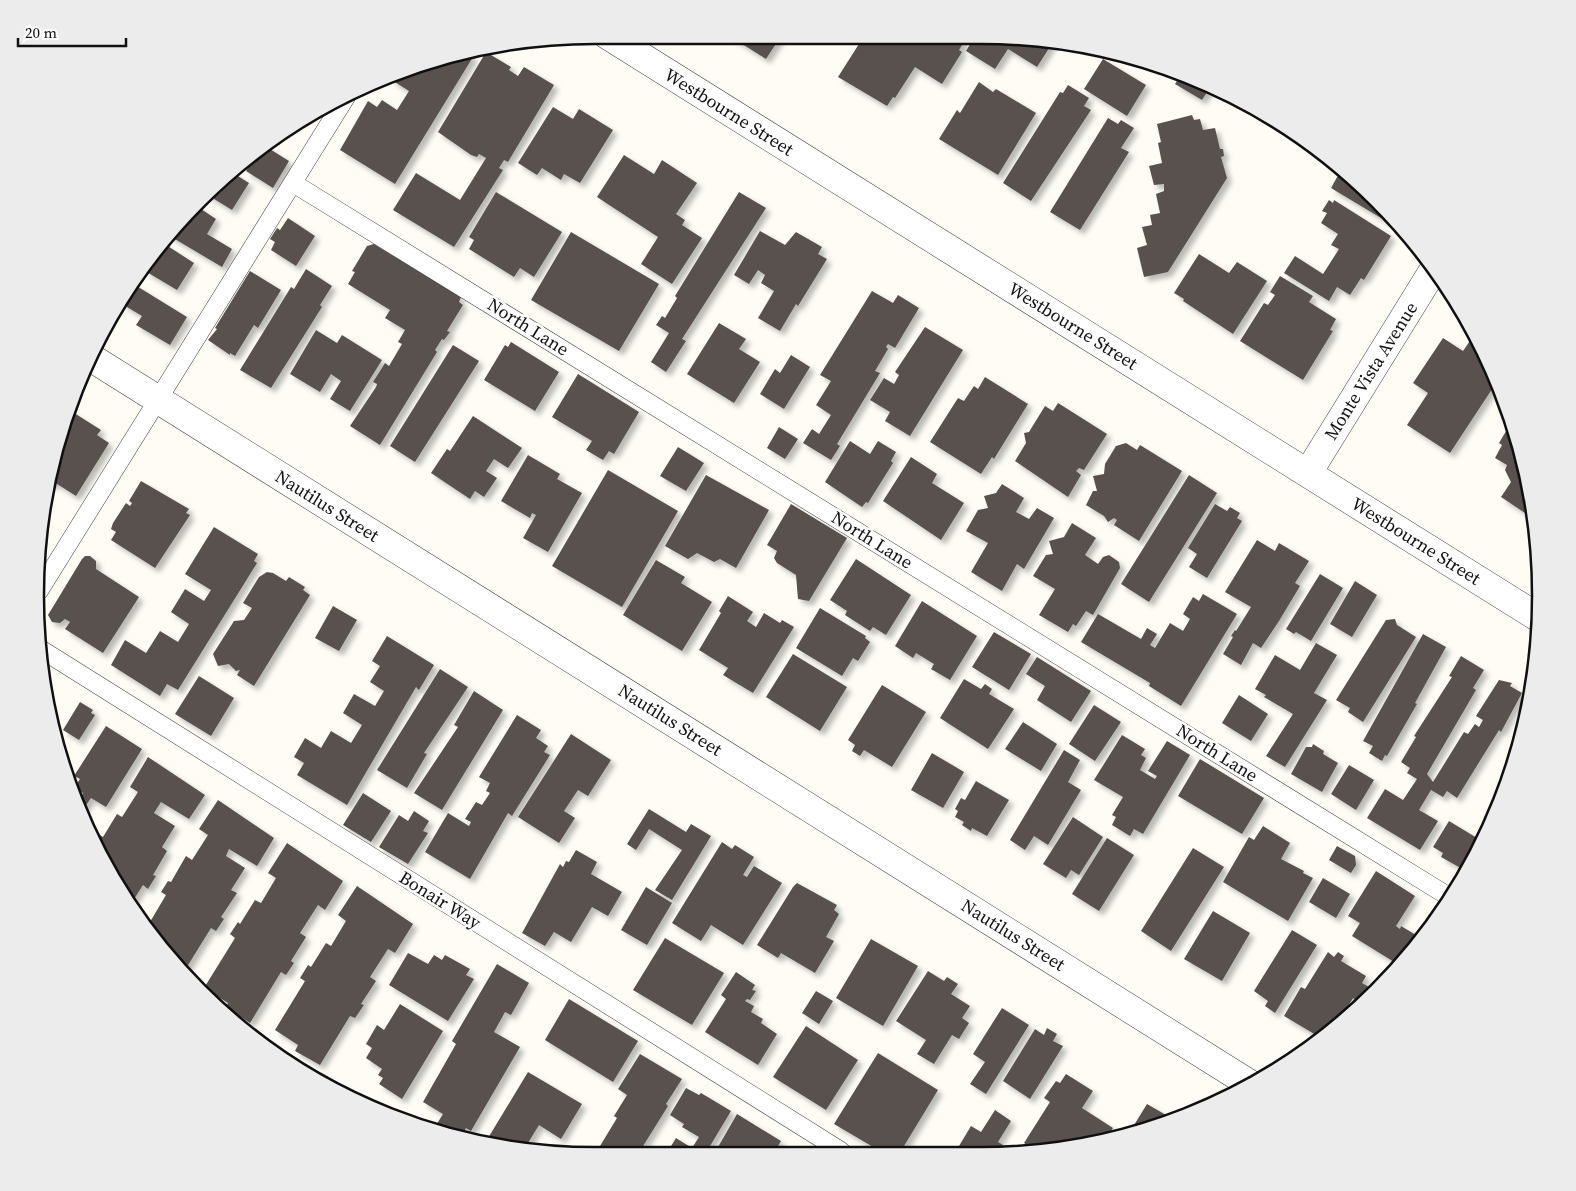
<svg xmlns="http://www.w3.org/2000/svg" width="1576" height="1191" viewBox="0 0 1576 1191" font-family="'Source Serif 4',serif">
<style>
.building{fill:#58514e;filter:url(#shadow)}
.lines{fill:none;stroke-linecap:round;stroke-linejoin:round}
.service-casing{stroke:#434343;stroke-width:19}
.minor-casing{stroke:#434343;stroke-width:29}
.tertiary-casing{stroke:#434343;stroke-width:29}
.service{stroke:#fff;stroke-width:18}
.minor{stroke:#fff;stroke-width:28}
.tertiary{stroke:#fff;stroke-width:28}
.labels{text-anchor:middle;stroke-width:5;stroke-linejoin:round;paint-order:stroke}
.street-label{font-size:18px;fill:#101010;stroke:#fff}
.rim{fill:none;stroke:#101010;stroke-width:2.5}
</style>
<defs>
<filter id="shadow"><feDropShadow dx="4.5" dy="4.5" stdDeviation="2.5" flood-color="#0004"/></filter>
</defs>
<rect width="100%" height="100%" fill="#fefcf5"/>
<!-- building -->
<path class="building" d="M728,35H765L781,36L766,59Z
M864,36H958L965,40L959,50L962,52L942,84L915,67L895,98L893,97L887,106L838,77Z
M975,36H1017L1053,42L1037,67L1008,49L995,69L966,51Z
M468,52L473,57L395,184L340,150L368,101L377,107L382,100L397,110L409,91L390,79L450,54Z
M486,52L511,67L509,70L518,76L524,67L554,85L508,162L504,160L499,168L503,170L454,247L393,210L416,173L460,200L486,158L479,154L477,157L471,155L438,132Z
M1103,59L1146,85L1127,116L1084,89Z
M1181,75L1211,86L1202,100L1175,84Z
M979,82L993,92L996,89L1036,113L998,175L939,139L957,110L960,113Z
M1068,85L1089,98L1084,106L1091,110L1031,201L1003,183L1060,92L1063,93Z
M553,107L573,119L579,109L613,130L580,183L564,174L561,180L542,168L537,175L518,163Z
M1192,115L1194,120L1200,119L1203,130L1215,128L1220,149H1223L1224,156L1221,157L1227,178L1168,272L1144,277L1137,248L1147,245L1142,227L1152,225L1150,215L1160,213L1156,194L1164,191V184L1154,185L1149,166L1162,163L1158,143L1161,142L1157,124Z
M1108,118L1118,124L1121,120L1134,128L1121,148L1129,152L1080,230L1050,212Z
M265,146L289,161L273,188L246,171L248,168L241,163Z
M624,155L654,174L662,160L697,183L676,214L685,220L682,225L702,238L672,284L641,264L658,237L597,197Z
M1341,170L1377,199L1390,215L1386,221L1331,188Z
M230,171L249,183L232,210L206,194Z
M496,192L562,232L534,277L520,268L514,277L469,249L474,240L469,237Z
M739,192L766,208L682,339L686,341L666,372L651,362L669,333L656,325L662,316L665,318L677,298L675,296Z
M1329,200L1333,203L1334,200L1391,236L1364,280L1361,278L1350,295L1337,287L1329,301L1284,273L1295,256L1323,274L1339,249L1331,245L1338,234L1321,223L1327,213L1322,211Z
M195,205L216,219L207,234L232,249L222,267L168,235Z
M288,218L315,236L296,266L271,250L275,242L270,239L277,228L280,230Z
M760,231L785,245L796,232L822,247L818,254L827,259L798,306L796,304L780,331L758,318L774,291L761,283L765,275L758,270L749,284L734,275Z
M571,232L659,284L619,351L531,300Z
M163,243L194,263L177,290L145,271Z
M374,244L461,297L459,302L463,305L447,331L450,332L444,340L442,339L435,350L437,352L380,445L350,426L376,387L377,384L373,382L385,363L389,366L402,344L398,342L405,330L385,318L390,310L348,284L355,272L352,271L367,246Z
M1199,254L1229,273L1237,262L1267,281L1233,334L1183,301L1184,299L1174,293Z
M306,269L332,286L320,305L322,307L271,388L240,370L291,287L294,289Z
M250,271L281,290L258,328L254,325L235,356L230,353V355L208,340L217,329L215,328Z
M1280,276L1313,296L1309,302L1336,319L1330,330L1333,331L1303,380L1240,341L1264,303L1268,305L1275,295L1270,292Z
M135,285L187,317L170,345L136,325L142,316L122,304Z
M872,291L893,303L898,295L919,308L895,348L888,344L886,347L888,349L875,371L880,373L837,444L840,446L831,460L803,443L812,429L819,434L831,415L816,405L831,381L820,375Z
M719,323L746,339L739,349L760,362L734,403L687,374Z
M925,327L963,350L910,436L885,421L890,412L870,400L884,378L894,384L899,375L895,372Z
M316,330L337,343L342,335L382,360L350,411L330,399L341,381L331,374L320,392L290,374Z
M1474,335L1498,380L1450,453L1407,425L1428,393L1413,383L1443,338L1463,351Z
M511,342L559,372L535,411L484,380L505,345L508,347Z
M453,345L479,361L415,462L390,446Z
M791,355L810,367L784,409L760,394L775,369L780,373Z
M578,374L639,412L614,454L609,451L603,460L586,450L592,441L552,417Z
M985,377L1028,404L994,459L992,457L981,474L930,442L958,398L964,401L974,386L978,389Z
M1058,403L1107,434L1084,470L1079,468L1076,471L1081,475L1068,497L1015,461L1026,443L1024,433L1029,432L1045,406L1053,411Z
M71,411L101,430L97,435L109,443L76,496L54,482L53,486L47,482Z
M473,416L522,448L508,468L494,459L486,471L497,478L484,497L475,491L470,499L431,473L447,449L450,451Z
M1511,423L1530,486L1533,514L1531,517L1501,497L1511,482L1505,470L1507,465L1495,458L1502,445L1499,443Z
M779,427L798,439L785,459L767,448Z
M850,441L870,454L878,441L896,452L891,461L893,463L868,503L866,502L862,507L825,482Z
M1126,443L1137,450L1140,445L1182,471L1139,541L1114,525L1117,520L1114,518L1108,522L1104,516L1086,505L1093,491H1097L1093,476L1104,474L1105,464L1116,446Z
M678,447L704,463L686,491L660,476Z
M528,455L560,474L557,479L582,493L548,552L523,538L536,515L532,513L530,518L501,501Z
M911,457L937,474L932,483L964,503L941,540L883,501Z
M608,470L678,511L622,607L552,566Z
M706,475L769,510L736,568L720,559L714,562L697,553L688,559L665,546Z
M1189,475L1217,493L1149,602L1121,584Z
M141,481L189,509L186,513L190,515L155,568L111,540L116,532L111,529L113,523L126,503L130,506L132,503L129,501Z
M1002,484L1024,498L1016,512L1029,519L1037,508L1054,518L1024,569L1017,564L1002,591L971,572L988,543L966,531L978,510L988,508L984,496L996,493Z
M791,504L847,538L809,601L798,599L796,575L777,563L774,558L777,551L767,545Z
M1215,504L1227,511L1230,507L1240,513L1237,518L1242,521L1207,578L1189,567L1197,554L1188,548Z
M1072,523L1096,538L1085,555L1098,564L1103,557L1109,555L1119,562L1120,568L1093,615L1086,611L1076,626L1073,624L1068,632L1039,615L1055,589L1033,576L1046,555L1053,554L1049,541L1064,537Z
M214,527L258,554L254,561L257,563L178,690L167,684L160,696L111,665L125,640L146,653L160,631L178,642L189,624L171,612L185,589L204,601L211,590L185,574Z
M1257,540L1275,551L1279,543L1309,561L1295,583L1300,586L1279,621L1261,648L1253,643L1241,665L1223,654L1233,637L1231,636L1235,630L1236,631L1251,607L1225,592Z
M85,556H90L96,561V569L139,597L103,653L65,629L70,622L65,619L60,623L52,622L48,615L82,559Z
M856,559L911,595L886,635L873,627L870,631L845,615L847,611L830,600Z
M656,560L685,577L681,583L712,602L682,651L623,615Z
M267,572L273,573L286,581L289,577L305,587L303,590L310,595L254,686L237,675L240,670L236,671L229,664L218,666L213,654L234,621L244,620L252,608L243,603L259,577Z
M1320,574L1343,588L1311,641L1296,632L1294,634L1286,629Z
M1355,581L1377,595L1352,637L1330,624Z
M1203,594L1237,614L1181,706L1149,686L1150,683L1081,642L1098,614L1141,639L1147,628L1157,634L1150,645L1155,648L1170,623L1183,631L1190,619L1183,614L1193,597L1199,601Z
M728,596L753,612L747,621L756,627L764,613L780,623L782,620L794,627L753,693L723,675L728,668L699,650L721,613L719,611Z
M922,601L977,636L950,680L931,669L934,664L916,653L913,658L895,646Z
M333,606L357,620L339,651L315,638Z
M820,608L866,636L865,638L870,642L858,661L853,658L842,676L796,648Z
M1395,619L1397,625L1416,637L1363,722L1348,712L1350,708L1336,700L1386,620Z
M994,632L1031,654L1009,690L972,667Z
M1423,634L1446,647L1415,703L1417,704L1387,756L1385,755L1382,761L1369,753L1373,746L1363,741Z
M387,636L434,665L419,690L416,687L347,805L297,775L304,763L294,757L305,738L321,748L331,731L351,743L362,725L343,713L354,694L375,706L384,691L370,682L380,666L372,661Z
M1316,643L1337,655L1314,693L1327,700L1285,767L1266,756L1293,714L1264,697L1266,695L1255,689L1275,655L1300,670Z
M793,654L847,687L820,731L766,697Z
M1461,656L1484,670L1473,688L1476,690L1427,774L1433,782L1464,732L1468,734L1475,724L1479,727L1483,720L1476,716L1499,680L1512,683L1510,686L1522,693L1501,732L1499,730L1457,798L1447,791L1443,797L1431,790L1419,810L1438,821L1420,850L1367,818L1385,789L1403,800L1417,779L1407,773L1410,768L1401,762L1416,737L1414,736L1452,677L1449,676Z
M1037,657L1091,691L1071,722L1037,700L1045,686L1026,674Z
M440,669L468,687L424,753L427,754L407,788L377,770Z
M199,676L234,698L211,736L175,714Z
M964,679L981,689L985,684L992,689L989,694L1014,709L988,749L940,718Z
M882,685L926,712L892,767L864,750L860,756L852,751L855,745L848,740Z
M474,691L503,710L442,810L414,793L458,727L454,725Z
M1239,695L1268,714L1251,741L1222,723Z
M80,702L93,710L91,713L95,715L79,740L63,730Z
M1094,705L1121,722L1095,761L1069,744Z
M517,715L541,730L536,738L548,746L544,752L550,755L512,816L508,813L470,879L425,852L448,813L469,826L471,822L465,819L476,802L482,805L490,793L486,791L490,783L479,777Z
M1023,722L1057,744L1041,771L1005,749Z
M106,726L142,749L106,807L91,798L82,811L73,792L81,797L83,793L74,788L80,779L74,776Z
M571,734L611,760L588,796L578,790L564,811L575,818L559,843L518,817Z
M1122,735L1145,749L1141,755L1146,758L1140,770L1155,779L1157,776L1148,771L1167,741L1190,755L1143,834L1134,829L1130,836L1112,825L1116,817L1112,815L1123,797L1094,780Z
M1313,744L1324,751L1323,754L1338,763L1322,792L1291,774L1306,747H1312Z
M1064,750L1080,760L1068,782L1081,790L1048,845L1034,836L1025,850L1010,840Z
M932,753L964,772L943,808L911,790Z
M148,757L205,795L189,819L161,802L154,813L175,826L162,847L167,851L153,875L156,876L148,889L143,885L129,907L96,839L98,834L103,837L117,814L122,817L138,792L130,787Z
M1200,759L1264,798L1242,834L1178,796Z
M1349,765L1374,780L1356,810L1331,794Z
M976,781L1009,800L987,836L972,828L971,831L962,825L964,822L955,817L958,811L955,809L961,798L965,800Z
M363,793L391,811L371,842L343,825Z
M218,800L274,838L257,866L229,849L226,856L245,868L231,890L237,893L221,917L224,919L216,931L211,928L185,970L147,927L166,895L161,892L168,881L171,882L186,856L192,860L208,835L199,829Z
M649,809L686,832L691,824L711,836L672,900L655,890L682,850L649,829L636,850L627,844Z
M414,811L429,821L423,831L428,833L408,864L379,847L399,815L408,821Z
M1073,817L1103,837L1079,875L1071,870L1066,878L1043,864Z
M1449,821L1482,841L1466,871L1441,857L1443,853L1433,847Z
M1263,826L1290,843L1281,859L1304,871L1303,873L1313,878L1288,921L1223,882L1249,837L1254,840Z
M1107,838L1134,855L1099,911L1072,894Z
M722,842L732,849L735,845L754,857L743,875L747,877L754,866L782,883L743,945L711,925L701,941L672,923Z
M287,843L343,881L325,910L318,905L300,933L306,937L291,961L294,963L286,975L281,972L250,1023L226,1007L228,1003L204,988L235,938L230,934L238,922L240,924L255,900L261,903L276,878L268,873Z
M1337,846L1355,856L1356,865L1351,873L1329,860Z
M1193,848L1224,867L1171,951L1141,931Z
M576,850L597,862L591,874L622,892L608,916L592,907L571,942L554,932L545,946L522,933L560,864L563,867L566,861L569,862Z
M1376,871L1415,896L1396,926L1400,929L1401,926L1421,938L1399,965L1352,936L1360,923L1348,916Z
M1323,878L1350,894L1336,918L1309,902Z
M797,883L837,905L834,910L839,914L826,937L834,941L815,973L781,953L778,958L757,945L793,887Z
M357,886L413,924L395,953L388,949L370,977L376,981L361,1004L364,1005L355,1018L350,1016L320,1065L295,1051L298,1045L275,1030L305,981L300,978L308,965L311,967L326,943L331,946L346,921L338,915Z
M646,887L672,903L647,945L621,930Z
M1213,911L1250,933L1222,981L1184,959Z
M1292,930L1317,945L1275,1013L1265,1006L1268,1001L1254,991Z
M665,938L724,973L692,1025L633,990Z
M871,939L918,966L883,1026L836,998Z
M1328,952L1334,957L1338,952L1344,956L1341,961L1366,976L1362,983L1369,987L1359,1003L1353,998L1336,1026L1321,1038L1284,1016L1301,987L1305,989Z
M408,953L428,964L434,955L442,960L445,955L470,969L466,975L474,979L448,1021L389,985Z
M497,964L529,983L511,1015L505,1012L494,1032L520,1047L471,1131L466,1128L461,1137L433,1130L443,1114L423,1102L456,1044L452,1041Z
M928,971L944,981L947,977L958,984L951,994L970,1006L962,1018L969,1023L959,1039L952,1035L934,1064L917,1054L926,1040L896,1021Z
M736,972L755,985L752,990L756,991L750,1000L747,999L745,1001L754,1006L751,1012L763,1019L761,1023L777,1034L758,1065L705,1032L726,999L721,995Z
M816,991L833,1001L819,1024L802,1013Z
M569,999L638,1041L613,1082L545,1040Z
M400,1004L443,1031L402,1099L379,1084L383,1078L378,1075L382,1069L366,1058L372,1048L366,1044L377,1025L384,1030Z
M1002,1008L1029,1025L986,1094L970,1084L985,1062L973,1054Z
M806,1026L858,1060L826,1110L773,1077Z
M1047,1028L1057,1034L1053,1041L1063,1046L1030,1099L1003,1081L1035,1029L1044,1035Z
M878,1053L938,1090L901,1151H880L834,1124Z
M640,1054L682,1079L666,1104L668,1106L640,1151H597L617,1118L614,1116L627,1095L618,1089Z
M528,1072L582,1104L561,1139L539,1125L523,1151L485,1143Z
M1066,1074L1093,1091L1082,1108L1113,1128L1107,1137L1053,1151H1036L1024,1143L1050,1102L1044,1098L1056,1081L1060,1083Z
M686,1088L699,1095L701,1093L731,1111L707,1151H668L676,1138L692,1148L699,1137L682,1127L684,1124L670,1115Z
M1147,1104L1173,1119L1131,1130Z
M995,1110L1011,1121L998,1142L1003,1145L999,1151H956L971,1126L981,1132Z
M737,1114L781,1141L775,1151H725L718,1147Z"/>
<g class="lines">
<!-- service casing -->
<g class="service-casing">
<path id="service" d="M293,183L1451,898
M39,591L346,97
M39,648L841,1151"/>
</g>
<!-- minor casing -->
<g class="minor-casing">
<path id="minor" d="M607,35L1539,618
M1308,473L1434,269"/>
</g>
<!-- tertiary casing -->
<g class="tertiary-casing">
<path id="tertiary" d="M90,357L1250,1084"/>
</g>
<!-- service -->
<use href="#service" class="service"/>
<!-- minor -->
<use href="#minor" class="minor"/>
<!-- tertiary -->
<use href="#tertiary" class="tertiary"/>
</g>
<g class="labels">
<!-- street labels -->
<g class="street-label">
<text transform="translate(729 112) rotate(32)" y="6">Westbourne Street</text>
<text transform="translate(1073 326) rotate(32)" y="6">Westbourne Street</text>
<text transform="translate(528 327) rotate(32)" y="6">North Lane</text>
<text transform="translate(1371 371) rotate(-58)" y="6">Monte Vista Avenue</text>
<text transform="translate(327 506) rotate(32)" y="6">Nautilus Street</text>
<text transform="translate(872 540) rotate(32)" y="6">North Lane</text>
<text transform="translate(1416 541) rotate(32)" y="6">Westbourne Street</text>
<text transform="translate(670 720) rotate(32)" y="6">Nautilus Street</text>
<text transform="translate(1217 753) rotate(32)" y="6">North Lane</text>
<text transform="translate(440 900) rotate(32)" y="6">Bonair Way</text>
<text transform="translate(1013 935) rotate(32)" y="6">Nautilus Street</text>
</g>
</g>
<!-- crop -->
<path d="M0 0H1576V1191H0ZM595 44H981A551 551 0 0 1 1532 595V596A551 551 0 0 1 981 1147H595A551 551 0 0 1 44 596V595A551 551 0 0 1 595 44Z" fill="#ececec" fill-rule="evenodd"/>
<path class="rim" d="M595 44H981A551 551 0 0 1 1532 595V596A551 551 0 0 1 981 1147H595A551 551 0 0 1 44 596V595A551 551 0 0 1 595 44Z"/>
<!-- scale -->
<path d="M18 38v8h108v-8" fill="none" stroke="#101010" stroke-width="2.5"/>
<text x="25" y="38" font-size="15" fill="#101010" stroke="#ffffff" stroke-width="4" paint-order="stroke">20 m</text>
</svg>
